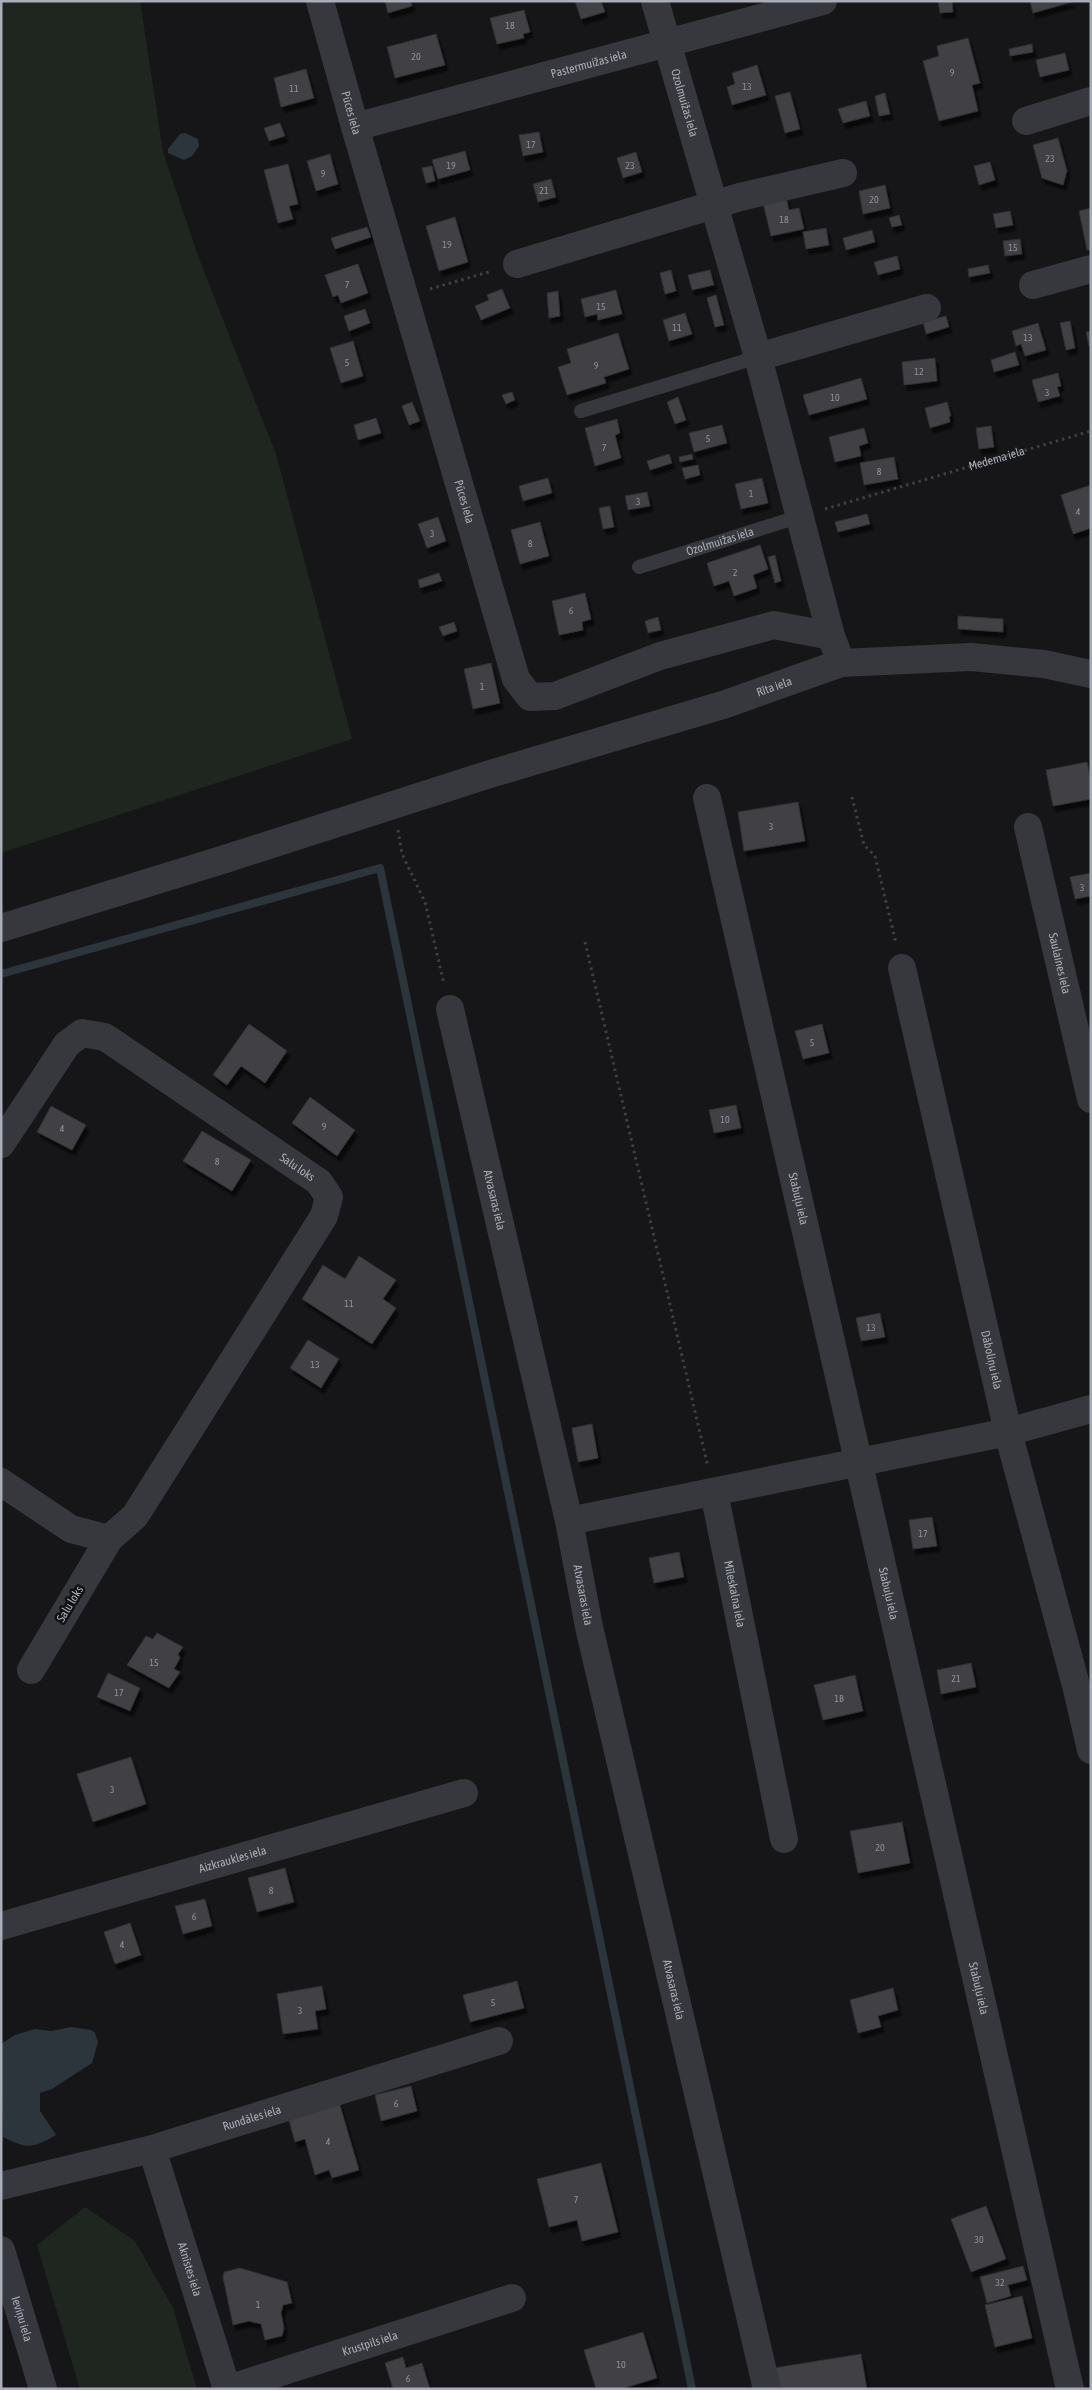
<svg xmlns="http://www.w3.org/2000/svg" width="1092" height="2390" viewBox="0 0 1092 2390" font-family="'Asap Condensed',sans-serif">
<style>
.green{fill:#1e261f}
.water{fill:#2c353c}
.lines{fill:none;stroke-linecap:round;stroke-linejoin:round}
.stream{stroke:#2c353c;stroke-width:8}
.building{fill:#404145;stroke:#303034;filter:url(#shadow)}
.path{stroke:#3d3f44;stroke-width:3;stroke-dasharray:2.5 4;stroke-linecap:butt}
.lane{stroke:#37383d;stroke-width:14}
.street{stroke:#37383d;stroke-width:28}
.labels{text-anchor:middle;stroke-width:5;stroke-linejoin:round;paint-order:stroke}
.number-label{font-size:10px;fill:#8e929b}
.street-label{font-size:12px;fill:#a8adb8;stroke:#111113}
</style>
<defs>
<filter id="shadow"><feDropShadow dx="3" dy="5.5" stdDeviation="1" flood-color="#0009"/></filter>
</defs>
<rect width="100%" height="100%" fill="#161618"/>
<!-- green -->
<path class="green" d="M1,1H140L163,152L198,256L276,454L352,739L1,853Z
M85,2207L135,2241L173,2308L197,2389H80L37,2245Z"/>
<!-- water -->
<path class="water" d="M185,133L198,139L199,146L192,156L184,160L168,153V149L180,134Z
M71,2027L91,2030L95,2033L98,2042L92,2063L52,2089L40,2093V2111L56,2135C32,2149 27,2149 3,2137L1,2044L15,2035L35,2029L51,2031Z"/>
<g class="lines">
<!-- stream -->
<path class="stream" d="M1,974L380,868L692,2389"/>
</g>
<!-- building -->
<path class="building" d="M385,1H411L412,6L388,13Z
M575,1H601L605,12L581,19Z
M938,1H952L953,12L940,13Z
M1030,1H1072V2L1033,13Z
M524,10L530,32L523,34L524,38L497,44L490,18Z
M436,34L445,65L395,78L387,47Z
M968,38L980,83L972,85L978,111L939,121L923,61L939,56L937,46Z
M1032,44L1033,52L1010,56L1009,49Z
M1065,53L1069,70L1040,77L1036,60Z
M757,65L766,95L732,105L727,87L735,84L732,73Z
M306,69L314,98L281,107L274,78Z
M790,92L800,129L785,133L775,96Z
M885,93L890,114L879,116L875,96Z
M866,101L870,116L843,123L838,109Z
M280,123L285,136L269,141L264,128Z
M539,132L543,152L523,156L519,135Z
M1058,138L1067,171L1063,185L1042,178L1033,145Z
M465,151L470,170L438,179L432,160Z
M636,152L642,172L623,178L617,158Z
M330,154L338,184L316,191L307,161Z
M990,162L995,180L979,185L974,166Z
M288,164L298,204L289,206L293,219L278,223L264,170Z
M432,166L435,181L426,183L422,168Z
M551,179L556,197L538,202L533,184Z
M885,185L890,208L863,214L859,191Z
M786,197L789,210L799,208L804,229L771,236L763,203Z
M1091,208V250H1087L1079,211Z
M1010,211L1013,225L996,228L993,214Z
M899,215L902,225L892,227L889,218Z
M455,217L468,262L439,271L426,226Z
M367,227L371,237L335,249L331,238Z
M826,228L829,245L806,249L803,232Z
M872,230L875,242L846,250L843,238Z
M1020,239L1022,254L1005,256L1003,241Z
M897,256L900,269L878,275L874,262Z
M358,264L368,293L341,303L338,295L333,297L325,275Z
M988,265L990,273L969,277L968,269Z
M671,270L676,291L665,294L660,273Z
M710,270L714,285L692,290L688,275Z
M502,289L510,308L481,320L475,306L489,300L487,295Z
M616,290L622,314L598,320L597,314L585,317L581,299Z
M558,291L560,316L549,318L547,293Z
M716,295L724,325L715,327L707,298Z
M365,309L370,323L349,331L344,316Z
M685,313L692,334L669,341L663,320Z
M946,316L949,327L926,334L923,322Z
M1070,321L1075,348L1066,350L1060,323Z
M1038,323L1046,350L1025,356L1021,344L1016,346L1012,331Z
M1091,331V346H1089L1086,332Z
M618,333L629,369L604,377L606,383L567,395L558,367L571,363L567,349Z
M353,341L363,376L341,383L330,348Z
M1015,352L1019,365L994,372L991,360Z
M935,358L937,381L904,385L902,362Z
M1058,373L1061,386L1057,387L1060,396L1038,402L1032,380Z
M861,378L867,399L809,415L803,395Z
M512,392L515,400L506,404L502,395Z
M678,397L686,420L675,424L667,402Z
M412,402L420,421L409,425L402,406Z
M947,402L951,416H949L950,422L930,428L925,408Z
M376,418L381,433L358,440L354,425Z
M617,419L620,433L615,435L621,458L595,466L585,428Z
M722,425L727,443L694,452L689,433Z
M991,426L994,447L979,449L976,428Z
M864,428L868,443L859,446L861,456L835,462L829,437Z
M669,454L672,463L650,470L647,461Z
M692,454L693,459L680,462L679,457Z
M894,457L898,479L864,485L860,463Z
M698,465L700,475L685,479L682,468Z
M548,478L552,493L523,501L519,486Z
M762,478L768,503L741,509L735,484Z
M1091,485V528L1073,534L1061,495Z
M647,492L650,506L628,510L625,496Z
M610,506L614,527L603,529L599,508Z
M867,514L870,524L838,532L835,522Z
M438,517L446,541L427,548L418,524Z
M540,522L549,556L520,564L511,530Z
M760,545L768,569L753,575L757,588L734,596L729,581L714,586L707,563Z
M775,555L781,581L775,583L768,557Z
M439,573L442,581L420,588L418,580Z
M585,593L591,619L582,622L583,630L559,635L552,601Z
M958,616L1003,619V632L958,629Z
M658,617L661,630L648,633L645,621Z
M454,622L457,631L443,636L439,627Z
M491,663L500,703L473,709L464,669Z
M1087,762L1091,781V799L1053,806L1046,770Z
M798,802L805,841L744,851L738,812Z
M1091,873V896L1075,899L1070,877Z
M249,1024L287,1051L265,1083L241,1066L227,1085L213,1075Z
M822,1024L829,1053L803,1059L795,1031Z
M310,1097L355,1130L337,1156L292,1123Z
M736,1105L741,1128L714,1133L709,1110Z
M51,1106L86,1125L72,1150L37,1132Z
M202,1131L251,1160L232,1191L183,1161Z
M359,1256L396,1280L383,1299L396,1308L372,1344L302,1299L323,1265L345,1279Z
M880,1313L885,1337L861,1341L856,1318Z
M308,1340L339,1359L321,1388L290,1368Z
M592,1424L598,1458L578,1462L572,1428Z
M932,1517L937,1546L913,1549L909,1520Z
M679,1552L684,1577L654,1583L649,1558Z
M157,1633L183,1647L178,1654L180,1658L174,1669L180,1672L169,1688L127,1665L146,1636L153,1639Z
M971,1663L976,1687L941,1694L937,1670Z
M108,1673L140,1688L130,1711L97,1697Z
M855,1675L863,1711L823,1720L814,1685Z
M131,1757L146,1804L93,1822L77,1774Z
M902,1822L910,1863L858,1873L850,1831Z
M285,1868L294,1902L257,1912L248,1878Z
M205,1899L212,1926L183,1934L175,1906Z
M130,1923L141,1955L115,1964L104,1932Z
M517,1981L524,2008L470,2022L463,1995Z
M322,1986L326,2009L315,2011L318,2029L283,2034L277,1994Z
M893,1988L898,2010L878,2016L881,2027L858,2033L850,2000Z
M411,2086L417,2111L381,2121L375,2095Z
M339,2102L359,2170L332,2178L329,2170L315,2175L305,2139L295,2142L288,2117Z
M601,2163L618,2232L582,2241L577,2220L549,2227L537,2179Z
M986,2206L1006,2259L971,2272L951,2219Z
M1023,2266L1027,2280L1008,2285L1011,2296L987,2303L980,2277Z
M240,2268L287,2282L292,2303L283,2305L281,2313L284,2328L282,2336L265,2340L261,2324L249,2321L233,2325L223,2277L224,2272Z
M1022,2296L1032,2338L995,2347L985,2305Z
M643,2332L657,2378L621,2389H596L584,2350Z
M861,2354L867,2389H780L774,2368Z
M403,2357L406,2368L422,2363L430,2389H393L385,2363Z"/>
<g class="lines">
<!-- path -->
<g class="path">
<path d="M430,289L492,271"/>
<path id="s1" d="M825,509L1091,431"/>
<path d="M852,797L864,845L875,856L896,943"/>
<path d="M398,830L402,854L425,902L444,984"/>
<path d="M585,942L708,1467"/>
</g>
<!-- lane -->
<g class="lane">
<path d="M581,411L758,357"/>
<path id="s2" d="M639,567L801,516"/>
</g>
<!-- street -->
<g class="street">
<path id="s3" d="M320,1L355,127L516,679L530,697L555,696L660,656L774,625L831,636"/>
<path id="s4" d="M655,1L758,357L831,636L837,652"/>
<path d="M1026,121L1091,101"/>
<path id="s5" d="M355,127L823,1"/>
<path d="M517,264L740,197L843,173"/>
<path d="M1033,285L1091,269"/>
<path d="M758,357L927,308"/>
<path id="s6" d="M707,798L1070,2389"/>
<path id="s7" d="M1028,827L1091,1099"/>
<path id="s8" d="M1,928L225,859L490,774L726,704L841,663L971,657L1044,664L1091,674"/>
<path id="s9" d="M902,968L1008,1432L1077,1689L1091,1750"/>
<path id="s10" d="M450,1009L569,1521L589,1627L767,2389"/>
<path id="s11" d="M1,1144L67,1044L82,1033L105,1037L319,1182L329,1197L324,1216L135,1516L109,1539L31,1670"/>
<path d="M1,1482L71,1529L109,1539"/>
<path id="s12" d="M714,1492L784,1839"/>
<path d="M569,1521L1008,1432L1091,1409"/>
<path id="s13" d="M1,1926L464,1793"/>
<path id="s14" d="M152,2149L227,2389"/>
<path id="s15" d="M1,2186L152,2149L499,2041"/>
<path id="s16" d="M1,2250L43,2389"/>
<path id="s17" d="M228,2389L512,2298"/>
</g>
</g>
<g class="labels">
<!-- number labels -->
<g class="number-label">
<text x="510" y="29">18</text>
<text x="416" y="60">20</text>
<text x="952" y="76">9</text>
<text x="747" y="90">13</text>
<text x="294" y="92">11</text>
<text x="531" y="148">17</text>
<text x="1050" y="162">23</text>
<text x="451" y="169">19</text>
<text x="630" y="169">23</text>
<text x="323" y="177">9</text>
<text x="544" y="194">21</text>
<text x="874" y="203">20</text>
<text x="784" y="223">18</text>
<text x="447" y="248">19</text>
<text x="1013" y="251">15</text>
<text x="347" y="288">7</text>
<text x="601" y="310">15</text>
<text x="677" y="331">11</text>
<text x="1028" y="341">13</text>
<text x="347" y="366">5</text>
<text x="596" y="369">9</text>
<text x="919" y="375">12</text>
<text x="1047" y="396">3</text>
<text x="835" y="401">10</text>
<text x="708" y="442">5</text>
<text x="604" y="451">7</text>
<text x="879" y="475">8</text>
<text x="751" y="497">1</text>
<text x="638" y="505">3</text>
<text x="1078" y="515">4</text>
<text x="432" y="537">3</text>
<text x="530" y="547">8</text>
<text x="735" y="576">2</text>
<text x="571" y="614">6</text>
<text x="482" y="690">1</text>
<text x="771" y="830">3</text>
<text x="1082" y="891">3</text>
<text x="812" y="1046">5</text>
<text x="725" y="1123">10</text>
<text x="324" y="1130">9</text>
<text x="62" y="1132">4</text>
<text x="217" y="1165">8</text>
<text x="349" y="1307">11</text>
<text x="871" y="1331">13</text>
<text x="315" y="1368">13</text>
<text x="923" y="1537">17</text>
<text x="154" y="1666">15</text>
<text x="956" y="1682">21</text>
<text x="119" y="1696">17</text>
<text x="839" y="1702">1B</text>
<text x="112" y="1793">3</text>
<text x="880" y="1851">20</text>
<text x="271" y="1894">8</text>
<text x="194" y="1920">6</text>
<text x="122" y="1948">4</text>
<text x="493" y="2006">5</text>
<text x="300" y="2014">3</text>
<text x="396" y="2107">6</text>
<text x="328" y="2145">4</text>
<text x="576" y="2203">7</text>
<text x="979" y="2243">30</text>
<text x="1000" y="2286">32</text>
<text x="258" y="2308">1</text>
<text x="621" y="2368">10</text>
<text x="408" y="2382">6</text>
</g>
<!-- street labels -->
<g class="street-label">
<text dy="4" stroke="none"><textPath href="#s5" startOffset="242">Pastermuižas iela</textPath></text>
<text dy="4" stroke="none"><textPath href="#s4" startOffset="106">Ozolmuižas iela</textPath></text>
<text dy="4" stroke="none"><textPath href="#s3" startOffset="116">Pūces iela</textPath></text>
<text dy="4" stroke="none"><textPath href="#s1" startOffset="179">Medema iela</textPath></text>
<text dy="4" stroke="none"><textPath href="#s3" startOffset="521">Pūces iela</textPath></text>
<text dy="4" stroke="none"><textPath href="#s2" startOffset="85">Ozolmuižas iela</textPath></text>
<text dy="4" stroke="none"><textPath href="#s8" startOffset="810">Rīta iela</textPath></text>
<text dy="4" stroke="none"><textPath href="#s7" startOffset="140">Saulaines iela</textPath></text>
<text dy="4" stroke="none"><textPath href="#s11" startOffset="394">Salu loks</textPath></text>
<text dy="4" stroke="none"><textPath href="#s6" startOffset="411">Stabuļu iela</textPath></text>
<text dy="4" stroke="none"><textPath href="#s10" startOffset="196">Atvasaras iela</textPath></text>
<text dy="4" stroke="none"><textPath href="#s9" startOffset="402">Dāboliņu iela</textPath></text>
<text dy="4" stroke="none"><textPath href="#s12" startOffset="104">Mīleskalna iela</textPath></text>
<text dy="4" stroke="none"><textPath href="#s6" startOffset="816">Stabuļu iela</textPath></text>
<text dy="4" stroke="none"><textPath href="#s10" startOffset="601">Atvasaras iela</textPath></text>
<text transform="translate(70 1604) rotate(-59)" y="4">Salu loks</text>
<text dy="4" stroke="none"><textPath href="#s13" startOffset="241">Aizkraukles iela</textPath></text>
<text dy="4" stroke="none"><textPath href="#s6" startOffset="1221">Stabuļu iela</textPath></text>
<text dy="4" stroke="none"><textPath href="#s10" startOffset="1006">Atvasaras iela</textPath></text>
<text dy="4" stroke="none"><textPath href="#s15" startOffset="260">Rundāles iela</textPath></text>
<text dy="4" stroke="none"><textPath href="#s14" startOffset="126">Aknīstes iela</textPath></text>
<text dy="4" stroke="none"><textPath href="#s16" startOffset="72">Ieviņu iela</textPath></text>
<text dy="4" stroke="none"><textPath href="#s17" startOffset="149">Krustpils iela</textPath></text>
</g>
</g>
<!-- border -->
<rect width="1092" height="2390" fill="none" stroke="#a8adb8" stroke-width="5"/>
</svg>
